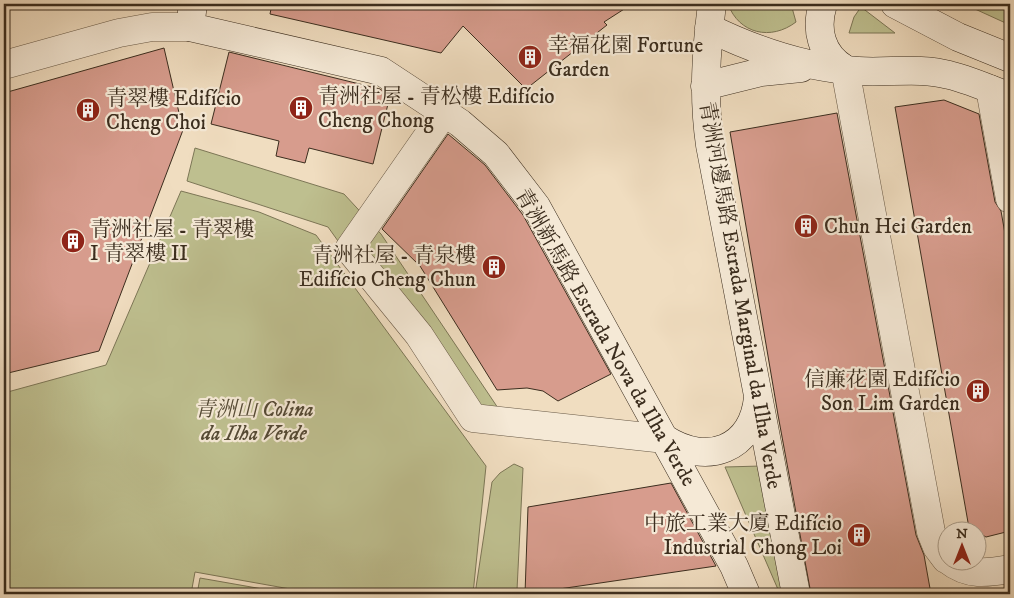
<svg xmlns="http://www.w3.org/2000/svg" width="1014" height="598" viewBox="0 0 1014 598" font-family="'IM FELL DW Pica','Noto Serif SC',serif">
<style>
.green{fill:#bebf8f;stroke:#7c7656}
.building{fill:#d79c8d;stroke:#3b2d1e}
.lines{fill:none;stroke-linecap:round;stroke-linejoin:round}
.street-casing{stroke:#685946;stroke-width:29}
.secondary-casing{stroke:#3b2d1e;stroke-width:29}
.street{stroke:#f5e9d6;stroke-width:28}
.secondary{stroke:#f5e9d6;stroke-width:28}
.labels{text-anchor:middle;stroke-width:4.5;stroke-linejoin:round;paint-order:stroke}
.poi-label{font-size:21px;fill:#3b2d1e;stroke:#f5e9d6;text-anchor:start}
.street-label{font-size:21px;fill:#3b2d1e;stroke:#f5e9d6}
.park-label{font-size:21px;font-style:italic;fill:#554a35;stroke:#f5e9d6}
</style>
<rect width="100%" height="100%" fill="#f0ddc0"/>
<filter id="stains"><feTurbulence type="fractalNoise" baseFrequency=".004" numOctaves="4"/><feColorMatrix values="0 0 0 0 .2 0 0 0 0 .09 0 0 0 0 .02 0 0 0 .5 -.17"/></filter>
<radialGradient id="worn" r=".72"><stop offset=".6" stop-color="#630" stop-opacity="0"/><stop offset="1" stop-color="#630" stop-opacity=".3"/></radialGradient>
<!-- green -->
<path class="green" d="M728,4H791L796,22C771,41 739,34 728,4Z
M964,4H1010V25Z
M861,7L895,33H849L854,17Z
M195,148L344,194L381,234L500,411L473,430L328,227L187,181Z
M181,191L259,212L316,235L486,466L473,594H318L195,572L191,594H4V393L106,365Z
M514,464L523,468L517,590L519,594H475L492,482L500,473Z
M761,466L789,594H780L725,467Z
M200,578L291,594H197Z"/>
<!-- building -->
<path class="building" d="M272,4H632L604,22L607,25L526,89L463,26L441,53L270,14Z
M164,48L183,130L99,351L4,374V93Z
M229,52L380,89L390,96L373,164L309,148L305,163L276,156L279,141L211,124Z
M944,100L979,114L995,202L1001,211L1010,262V531L986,537L969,528L895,107Z
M837,113L916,535L924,555L931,594H811L778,415L730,132Z
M448,134L485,165L523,215L611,374L558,401L543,391L527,388L497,390L420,266L382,229Z
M671,483L716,566L525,594L528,507Z"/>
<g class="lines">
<!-- street casing -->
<g class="street-casing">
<path id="street" d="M4,65L119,33L152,27H190
M845,69L931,532L937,547L946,559
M990,89L1010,199
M444,113L349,249L419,335L473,418L665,439
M948,560C968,576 987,573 1010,569"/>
</g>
<!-- secondary casing -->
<g class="secondary-casing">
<path id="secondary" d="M193,4L190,27L381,71L460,123L496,154L536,206L734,566L746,594
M712,4C706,52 703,97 710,145L796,594
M823,4C815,29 821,55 845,69
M895,4L958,37L1010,58
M709,28C756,51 806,68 858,71C888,73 921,67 949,75C970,80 990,89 1010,97
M705,86L761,72L801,68
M665,439C707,466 752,450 758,398"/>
</g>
<!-- street -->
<use href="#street" class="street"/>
<!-- secondary -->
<use href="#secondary" class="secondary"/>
</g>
<!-- icons -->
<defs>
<g id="building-disc" transform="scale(1.25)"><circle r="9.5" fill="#8f2418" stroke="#f5e9d6"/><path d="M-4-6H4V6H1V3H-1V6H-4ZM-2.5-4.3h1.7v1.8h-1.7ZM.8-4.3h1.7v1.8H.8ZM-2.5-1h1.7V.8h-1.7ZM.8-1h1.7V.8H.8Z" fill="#fff"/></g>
</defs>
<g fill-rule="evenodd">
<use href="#building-disc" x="530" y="57"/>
<use href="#building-disc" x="301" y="108"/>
<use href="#building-disc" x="88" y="110"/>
<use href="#building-disc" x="806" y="226"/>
<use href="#building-disc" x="73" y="241"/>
<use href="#building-disc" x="494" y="267"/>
<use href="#building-disc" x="978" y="391"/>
<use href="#building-disc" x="859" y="535"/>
</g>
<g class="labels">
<!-- poi labels -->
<g class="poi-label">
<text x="548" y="52">幸福花園 Fortune<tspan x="548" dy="24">Garden</tspan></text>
<text x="318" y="103">青洲社屋 - 青松樓 Edifício<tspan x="318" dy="24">Cheng Chong</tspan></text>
<text x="106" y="105">青翠樓 Edifício<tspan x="106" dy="24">Cheng Choi</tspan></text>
<text x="824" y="233">Chun Hei Garden</text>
<text x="90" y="236">青洲社屋 - 青翠樓<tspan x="90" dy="24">I 青翠樓 II</tspan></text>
<text x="476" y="262" text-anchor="end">青洲社屋 - 青泉樓<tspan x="476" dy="24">Edifício Cheng Chun</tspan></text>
<text x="960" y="386" text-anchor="end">信廉花園 Edifício<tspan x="960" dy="24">Son Lim Garden</tspan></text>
<text x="842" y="530" text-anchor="end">中旅工業大廈 Edifício<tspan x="842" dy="24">Industrial Chong Loi</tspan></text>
</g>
<!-- street labels -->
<g class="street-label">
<text transform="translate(741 295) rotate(80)" y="7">青洲河邊馬路 Estrada Marginal da Ilha Verde</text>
<text transform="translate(606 337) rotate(60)" y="7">青洲新馬路 Estrada Nova da Ilha Verde</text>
</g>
<!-- park labels -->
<g class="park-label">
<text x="254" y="416">青洲山 Colina<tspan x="254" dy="24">da Ilha Verde</tspan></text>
</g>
</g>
<!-- margin -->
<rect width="1014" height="598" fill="none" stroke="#f0ddc0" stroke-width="20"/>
<rect x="5" y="5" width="1004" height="588" fill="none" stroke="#3b2d1e" stroke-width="2.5"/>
<rect x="10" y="10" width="994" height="578" fill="none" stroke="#3b2d1e"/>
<!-- north arrow -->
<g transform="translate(962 546)"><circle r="24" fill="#f5e9d6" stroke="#ab9e8c"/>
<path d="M0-4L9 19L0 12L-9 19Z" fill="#8f2418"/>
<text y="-8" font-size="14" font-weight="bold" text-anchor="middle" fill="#3b2d1e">N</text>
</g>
<rect width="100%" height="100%" filter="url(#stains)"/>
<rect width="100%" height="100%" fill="url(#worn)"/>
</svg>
